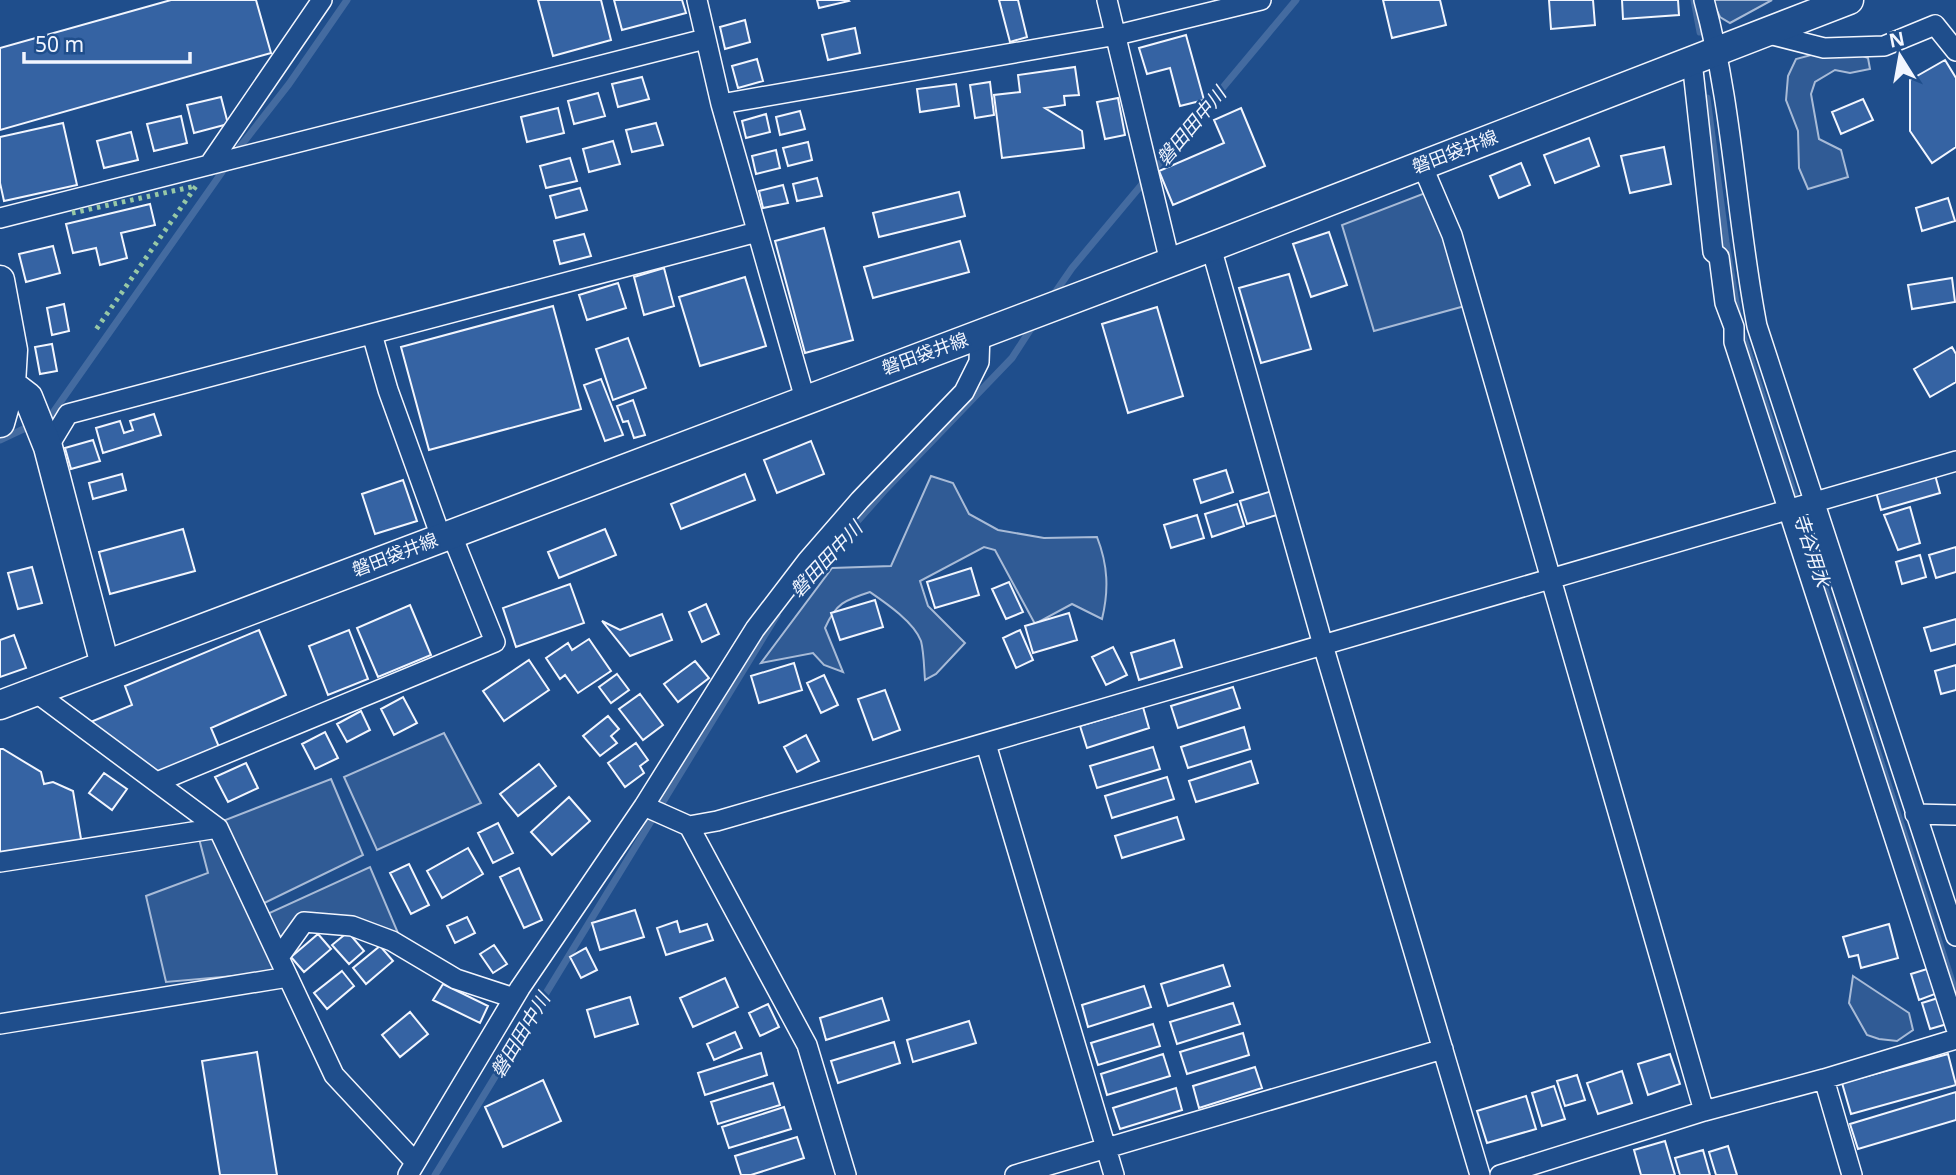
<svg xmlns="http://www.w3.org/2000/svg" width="1956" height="1175" viewBox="0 0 1956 1175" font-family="'Noto Sans','Noto Sans JP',sans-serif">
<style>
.green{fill:#305b95;stroke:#a8bbd7;stroke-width:2}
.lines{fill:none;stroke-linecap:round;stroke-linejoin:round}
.stream{stroke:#446ba0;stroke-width:7}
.building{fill:#3563a3;stroke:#f2f6ff;stroke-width:2}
.street-casing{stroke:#f2f6ff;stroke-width:22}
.secondary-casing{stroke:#f2f6ff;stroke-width:31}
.street{stroke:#1f4e8c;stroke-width:19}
.secondary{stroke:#1f4e8c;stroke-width:28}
.hedge{stroke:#97c8a6;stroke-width:5;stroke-dasharray:3.5 5;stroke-linecap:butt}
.labels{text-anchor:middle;stroke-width:5;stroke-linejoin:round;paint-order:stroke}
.street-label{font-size:18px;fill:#f2f6ff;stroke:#1f4e8c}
.water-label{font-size:19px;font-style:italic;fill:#f2f6ff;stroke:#1f4e8c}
</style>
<rect width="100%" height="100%" fill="#1f4e8c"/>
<!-- green -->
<path class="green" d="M1712,0H1772L1730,23L1720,17Z
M1841,47L1868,58L1870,69L1850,73L1835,70L1815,82L1811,94L1819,139L1841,150L1848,177L1808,189L1799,168L1798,131L1786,100L1788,76L1796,59Z
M1433,190L1472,304L1374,331L1342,225Z
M931,476L953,483L969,514L998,530L1044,538L1097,537C1108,565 1109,590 1102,619L1072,604L1035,624L995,550L984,547L920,581L928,606L965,643L936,674L925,680C924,668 924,653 921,641C914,622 886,603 870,592C845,600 836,603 825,628L843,672L824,665L813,653L761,663L832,568L891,566Z
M444,733L481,803L377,850L344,777Z
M331,779L363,855L256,907L261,917L370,867L398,933L304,922L283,965L268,973L166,982L146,896L208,873L197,831Z
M1853,976L1909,1013L1913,1030L1897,1041L1879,1039L1867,1035L1849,1003Z"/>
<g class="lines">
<!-- stream -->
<path class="stream" d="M1694,0L1700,32
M1707,98L1726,242L1738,315
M236,152L289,84L347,0
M1052,297L1072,268L1296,0
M1741,330L1956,994
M44,418L52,414L227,165
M0,440L34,424
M793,594L886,489L1012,358L1034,324
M435,1175L777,615"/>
</g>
<!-- building -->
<path class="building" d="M171,0H256L271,53L0,130V48Z
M538,0H601L611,40L553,56Z
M614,0H682L686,13L622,30Z
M817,0H848L849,1L819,8Z
M999,0H1018L1027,37L1010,42Z
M1383,0H1440L1446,25L1392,38Z
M1549,0H1593L1595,25L1551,29Z
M1622,0H1678L1679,15L1623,19Z
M745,20L750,42L725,49L720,27Z
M855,28L860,53L828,60L822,35Z
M1186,35L1204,100L1180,106L1170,68L1147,74L1139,48Z
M757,59L763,81L738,88L732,66Z
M1945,60L1956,78V147L1932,163L1910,131V80Z
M1075,67L1079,95L1064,96L1065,105L1045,108L1082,131L1084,148L1002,158L994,95L1020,92L1018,75Z
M642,77L649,99L618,107L612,84Z
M990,82L994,115L975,118L970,85Z
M956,84L959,106L920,112L917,89Z
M598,93L605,116L574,124L568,101Z
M221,97L228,124L194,133L187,105Z
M1118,98L1125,135L1105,139L1097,102Z
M1863,99L1873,120L1841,134L1832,112Z
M558,108L564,133L527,142L521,117Z
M1241,108L1265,166L1173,205L1159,171L1224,143L1214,120Z
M800,111L805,129L780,135L776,117Z
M766,114L770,132L746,138L742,121Z
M181,116L187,143L154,151L147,124Z
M63,123L77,185L4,201L0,183V137Z
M656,123L663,145L632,152L626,130Z
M131,132L138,160L104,168L97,141Z
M1589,138L1599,166L1555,183L1544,155Z
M613,141L620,164L589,172L583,149Z
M808,142L812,160L788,166L783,148Z
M1664,147L1671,184L1630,193L1621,156Z
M776,150L780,168L756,174L752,156Z
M570,158L577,181L546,188L540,166Z
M1521,163L1530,185L1499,198L1490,176Z
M817,178L822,196L797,201L793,184Z
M783,185L788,203L763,208L759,191Z
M580,188L587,210L556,218L550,196Z
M959,192L965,216L879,237L873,213Z
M1948,198L1955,221L1922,231L1916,208Z
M150,204L155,225L121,233L127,258L100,265L96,248L73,253L66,224Z
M824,228L853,340L805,353L775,241Z
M1329,232L1347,285L1311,297L1293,244Z
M584,234L591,256L560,264L554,241Z
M960,241L969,272L873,298L864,267Z
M53,246L60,273L26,282L19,254Z
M664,268L674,306L644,315L634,277Z
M1289,274L1311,349L1261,363L1239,288Z
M745,277L766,346L700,366L679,297Z
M1952,278L1955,302L1912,309L1908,285Z
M618,283L626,308L587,320L579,295Z
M64,304L69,331L52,335L47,308Z
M553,306L581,409L429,450L401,347Z
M1157,307L1183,396L1128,413L1102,324Z
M628,338L646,388L613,400L596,349Z
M52,344L57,371L40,374L35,347Z
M1952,347L1956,354V382L1930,397L1914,369Z
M601,379L623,435L605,441L584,385Z
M633,400L645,435L634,438L628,421L623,422L617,406Z
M154,414L161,435L103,453L96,428L120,421L124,433L133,430L130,421Z
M93,440L100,461L71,469L65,448Z
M811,441L824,474L777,493L764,460Z
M1226,470L1233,492L1201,503L1194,480Z
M122,474L126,490L93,499L89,483Z
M745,474L755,500L681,529L671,504Z
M1935,475L1940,493L1881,510L1876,492Z
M403,480L417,521L375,534L362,494Z
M1272,491L1280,514L1247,524L1240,501Z
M1237,504L1244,526L1212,537L1205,514Z
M1910,507L1920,543L1898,550L1884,515Z
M1197,515L1204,538L1171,548L1164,525Z
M183,529L195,571L110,594L99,552Z
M605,529L616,555L559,578L548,552Z
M1956,547V572L1936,578L1929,555Z
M1920,555L1926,577L1902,584L1896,562Z
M32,567L42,603L18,609L8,573Z
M971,568L979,595L935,608L927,582Z
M1009,582L1023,612L1006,619L992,589Z
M570,584L584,623L516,647L503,608Z
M875,600L883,627L840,640L831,613Z
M706,604L719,634L702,642L689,612Z
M410,605L431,655L378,677L357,628Z
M1069,613L1077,640L1033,653L1025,626Z
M662,614L672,640L630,656L602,621L620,630Z
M1956,619V644L1931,651L1924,628Z
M259,630L286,695L211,728L222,754L157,782L88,723L132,705L125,686Z
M349,630L368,679L328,695L309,646Z
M1020,630L1033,660L1016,668L1003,638Z
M14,635L26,668L0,677V640Z
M589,639L611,671L578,693L565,675L560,679L546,658L568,643L572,650Z
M1174,640L1182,667L1139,680L1131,653Z
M1113,647L1127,675L1106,685L1092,657Z
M529,660L549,690L504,721L483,691Z
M695,661L709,678L678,702L664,684Z
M794,663L802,690L759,703L751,676Z
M1956,665V690L1941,694L1935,671Z
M617,674L629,690L611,703L599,687Z
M824,675L838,705L821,713L807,683Z
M1233,687L1240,708L1178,728L1171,706Z
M885,690L900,730L873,740L858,699Z
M640,694L663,725L643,740L619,709Z
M403,697L417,723L394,735L381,709Z
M1143,707L1149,728L1087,748L1080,726Z
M361,711L370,730L347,742L337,724Z
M608,716L619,729L611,736L617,743L600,756L583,736Z
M1244,727L1250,749L1188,768L1181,747Z
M325,732L338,758L315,769L302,744Z
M806,735L819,761L797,772L784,747Z
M636,743L648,760L640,766L644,773L625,787L608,763Z
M1153,747L1160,769L1097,788L1090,766Z
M0,749H3L41,772L44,784L53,782L73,791L82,845L0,858Z
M1251,761L1258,783L1196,802L1189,781Z
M246,763L258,788L228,802L215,777Z
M539,764L556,786L518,816L500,794Z
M104,773L127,789L112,810L89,793Z
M1167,777L1174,799L1112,818L1105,796Z
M569,797L590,821L552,855L531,832Z
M1177,817L1184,839L1122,858L1115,836Z
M498,823L513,853L493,863L478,833Z
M468,848L483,874L442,898L427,871Z
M409,864L429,905L411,914L390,873Z
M519,868L542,920L524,928L500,877Z
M635,910L644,937L600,950L592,923Z
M467,917L475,933L455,943L447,926Z
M677,921L680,932L707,924L713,940L666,955L657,928Z
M1889,924L1898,958L1861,968L1858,955L1849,957L1843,937Z
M348,932L364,951L349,964L332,945Z
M318,934L331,949L304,972L291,957Z
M494,945L507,964L493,973L480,954Z
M380,946L393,961L366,984L353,968Z
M586,948L597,970L581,978L570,957Z
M1223,965L1230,986L1168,1006L1161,984Z
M1927,969L1935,994L1919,1000L1911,974Z
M342,971L354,986L327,1009L314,993Z
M725,978L738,1007L693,1027L680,998Z
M443,984L488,1006L480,1023L433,1000Z
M1144,986L1151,1007L1088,1027L1082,1005Z
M630,997L638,1024L595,1037L587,1010Z
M882,998L889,1020L826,1040L820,1018Z
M1938,998L1947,1024L1930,1029L1922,1003Z
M1233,1003L1240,1024L1177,1044L1170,1022Z
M768,1004L779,1027L760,1036L749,1013Z
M410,1012L428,1034L400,1057L382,1035Z
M969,1021L976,1043L913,1062L907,1040Z
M1153,1024L1160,1046L1098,1065L1091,1043Z
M735,1032L742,1048L714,1060L707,1044Z
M1243,1033L1249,1055L1187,1074L1180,1052Z
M894,1042L900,1063L838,1083L831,1061Z
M257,1052L277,1175H220L202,1061Z
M761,1053L767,1075L705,1095L698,1073Z
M1163,1054L1170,1076L1107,1095L1101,1074Z
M1670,1054L1680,1084L1648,1095L1638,1064Z
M1948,1054L1956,1085L1851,1114L1842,1083Z
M1255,1067L1262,1088L1199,1108L1193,1086Z
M1622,1071L1632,1103L1598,1114L1587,1083Z
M1577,1075L1585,1100L1565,1106L1557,1081Z
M543,1080L561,1121L503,1147L485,1107Z
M773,1083L780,1105L718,1124L711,1102Z
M1554,1086L1565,1119L1542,1126L1532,1093Z
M1176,1088L1182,1110L1120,1129L1113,1108Z
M1956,1092V1120L1858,1149L1850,1124Z
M1526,1096L1536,1129L1487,1143L1477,1111Z
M784,1107L791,1129L729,1148L722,1127Z
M797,1137L804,1158L751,1175H741L735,1156Z
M1665,1141L1675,1175H1641L1634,1150Z
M1728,1146L1737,1175H1716L1709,1152Z
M1703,1150L1710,1175H1680L1675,1158Z"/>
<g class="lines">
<!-- street casing -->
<g class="street-casing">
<path id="street" d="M697,0L721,104L805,399
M1107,0L1170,262
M1704,0C1733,106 1736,218 1757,326L1956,936
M1765,33L1824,48L1884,46L1935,25L1956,51
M1692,61L1713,252L1719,257L1725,303L1734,327V342L1956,1028
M721,104L1117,35L1261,0
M209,165L322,0
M1422,165L1452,235L1704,1111
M0,218L705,39
M1211,247L1323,645L1480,1175
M372,334L388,390L441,537
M48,447L68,414L757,232
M34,691L218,828L334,1075L415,1162
M986,744L1114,1175
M157,782L495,642L451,533
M644,806L689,826L717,821L1956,461
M1915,814L1956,815
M689,826L807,1045L846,1175
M0,862L218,828
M279,957L304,922L352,926L392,941L456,979L514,998
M0,1024L288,977
M1824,1079L1852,1175
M408,1175L520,988L644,806L755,629L807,561L860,500L964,392L979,362L980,333
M1015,1175L1443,1049
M1500,1175L1704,1111L1824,1079L1956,1039"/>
</g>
<!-- secondary casing -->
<g class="secondary-casing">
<path id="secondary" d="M0,280L13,350L11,384L28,397L48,447L105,665
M0,423L11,384
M0,705L1211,247L1849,0"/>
</g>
<!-- street -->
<use href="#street" class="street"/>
<!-- secondary -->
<use href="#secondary" class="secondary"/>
<!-- hedge -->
<path class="hedge" d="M72,213L196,186L95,331"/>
</g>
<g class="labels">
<!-- street labels -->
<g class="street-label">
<text transform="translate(1455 152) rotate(-21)" y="6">磐田袋井線</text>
<text transform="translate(925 354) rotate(-20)" y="6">磐田袋井線</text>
<text transform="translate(395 555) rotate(-21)" y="6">磐田袋井線</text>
</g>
<!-- water labels -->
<g class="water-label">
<text transform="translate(1191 126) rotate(-50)" y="7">磐田田中川</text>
<text transform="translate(1812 550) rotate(72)" y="7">寺谷用水</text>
<text transform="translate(826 559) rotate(-47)" y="7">磐田田中川</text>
<text transform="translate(520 1035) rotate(-59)" y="7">磐田田中川</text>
</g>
</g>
<!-- north arrow -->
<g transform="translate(1900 56) rotate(349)" stroke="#1f4e8c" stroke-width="5" paint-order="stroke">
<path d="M0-5L12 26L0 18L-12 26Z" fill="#f2f6ff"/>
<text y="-10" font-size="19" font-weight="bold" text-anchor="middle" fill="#f2f6ff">N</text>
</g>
<!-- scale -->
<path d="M24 52v10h166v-10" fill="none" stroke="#f2f6ff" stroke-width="3.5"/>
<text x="35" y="52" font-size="21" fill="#f2f6ff" stroke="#1f4e8c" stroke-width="5" paint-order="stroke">50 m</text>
</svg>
